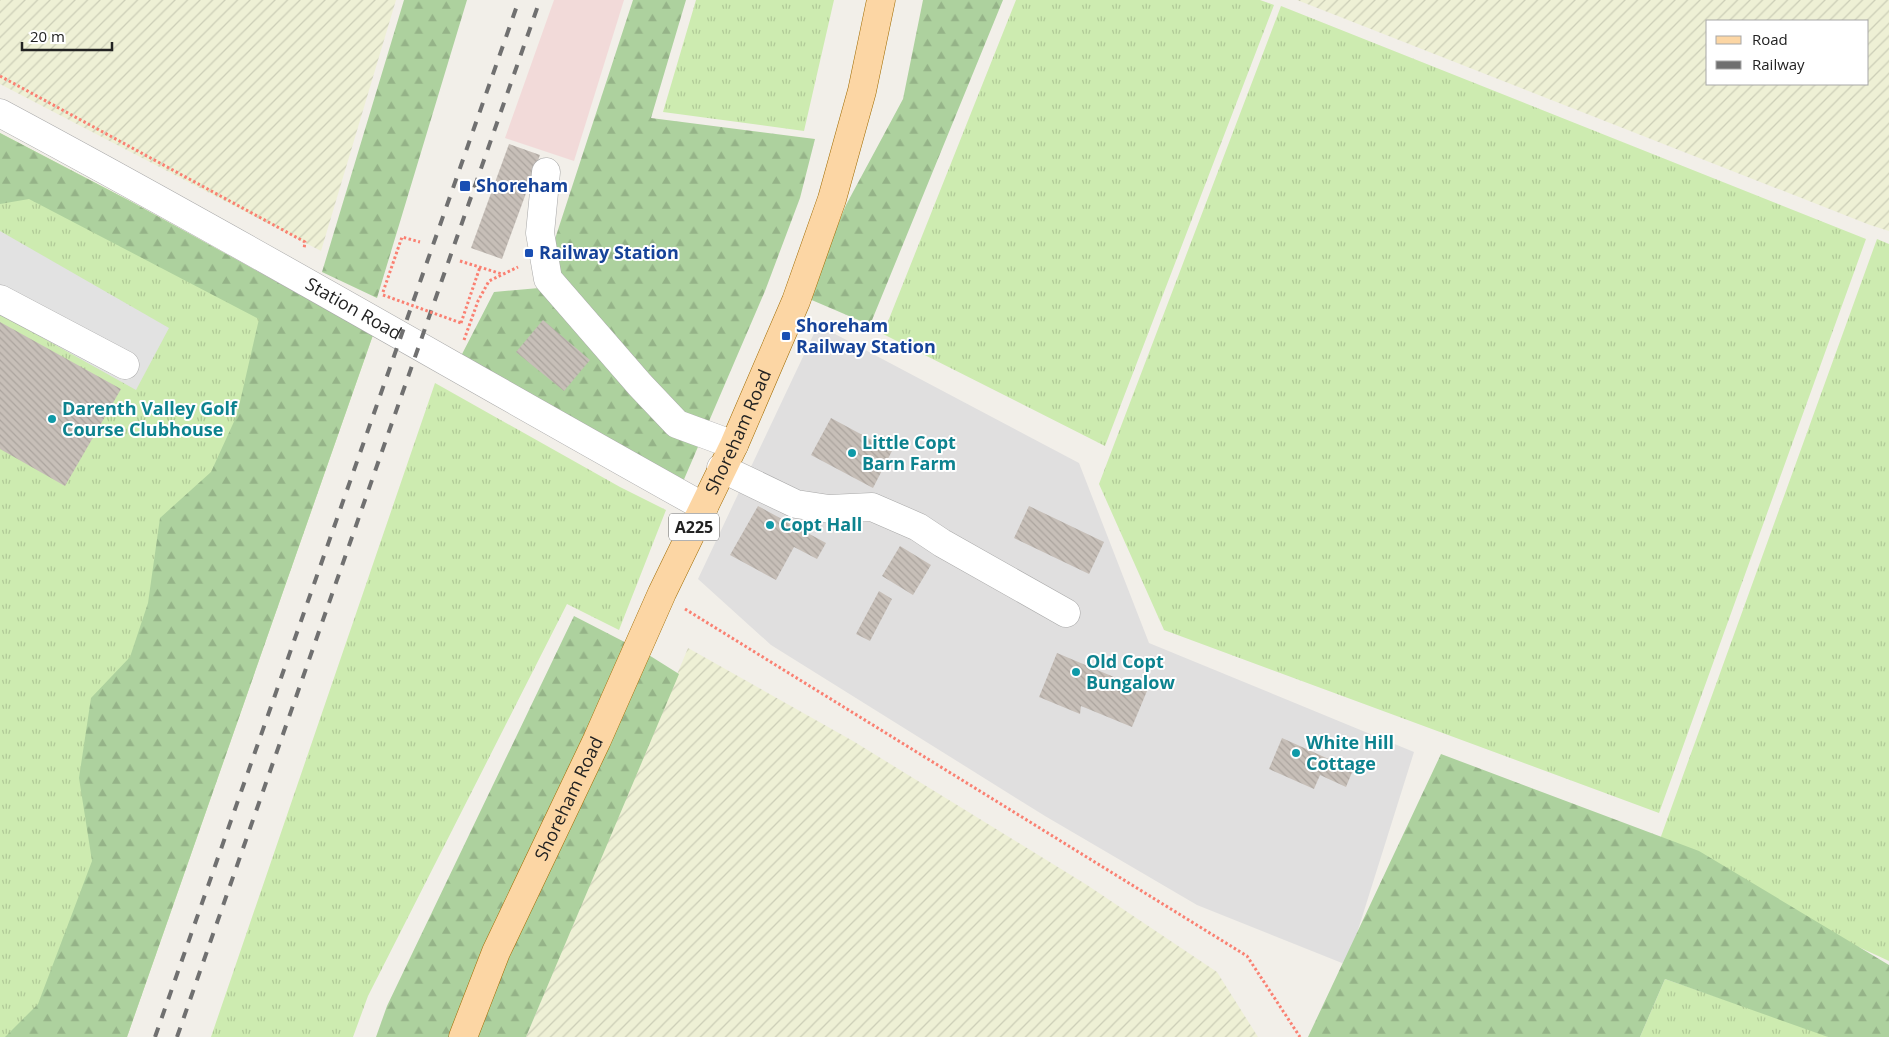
<svg xmlns="http://www.w3.org/2000/svg" width="1889" height="1037" viewBox="0 0 1889 1037" font-family="'Open Sans',sans-serif">
<style>
.residential{fill:#e0dfdf}
.commercial{fill:#f2dad9}
.farmland{fill:url(#farmland-furrows);fill-rule:evenodd}
.grass{fill:url(#grass-tufts)}
.forest{fill:url(#forest-firs)}
.parking{fill:#e2e2e2}
.building{fill:url(#building-back-hatch)}
.lines{fill:none;stroke-linecap:round;stroke-linejoin:round}
.minor-casing{stroke:#a9a9a9;stroke-width:29}
.major-casing{stroke:#a06b00;stroke-width:29}
.path{stroke:#fa8072;stroke-width:3;stroke-dasharray:2.5 2.5;stroke-linecap:butt}
.minor{stroke:#fff;stroke-width:28}
.major{stroke:#fcd6a4;stroke-width:28}
.rail{stroke:#707070;stroke-width:4;stroke-dasharray:10 10;stroke-linecap:butt}
.path-bridge{stroke:#fa8072;stroke-width:3;stroke-dasharray:2.5 2.5;stroke-linecap:butt}
.transit-dot{fill:#1a4fb4;stroke:#fff;stroke-width:2}
.culture-dot{fill:#0f9aa8;stroke:#fff;stroke-width:2}
.labels{text-anchor:middle;stroke-width:4;stroke-linejoin:round;paint-order:stroke}
.shield{fill:#fff;stroke:#646464;stroke-width:1}
.shield-label{font-size:16px;font-weight:bold;fill:#222}
.transit-label{font-size:18px;font-weight:bold;fill:#164399;stroke:#fff;text-anchor:start}
.street-label{font-size:18px;fill:#222;stroke:#fff}
.culture-label{font-size:18px;font-weight:bold;fill:#0d838f;stroke:#fff;text-anchor:start}
</style>
<defs>
<pattern id="farmland-furrows" width="10" height="10" patternUnits="userSpaceOnUse" patternTransform="scale(1.25)"><rect width="10" height="10" fill="#eef0d5"/><path d="M-1 1l2-2M0 10L10 0M9 11l2-2" fill="none" stroke="#ccceb7"/></pattern>
<pattern id="grass-tufts" width="24" height="20" patternUnits="userSpaceOnUse" patternTransform="scale(1.25)"><rect width="24" height="20" fill="#cdebb0"/><path d="M3 7l-1-3M5 7V3M7 7l1-3M15 17l-1-3M17 17v-4M19 17l1-3" fill="none" stroke="#b0c997"/></pattern>
<pattern id="forest-firs" width="22" height="20" patternUnits="userSpaceOnUse" patternTransform="scale(1.25)"><rect width="22" height="20" fill="#add19e"/><path d="M5 1l3.5 6h-7zM16 11l3.5 6h-7z" fill="#95b388"/></pattern>
<pattern id="building-back-hatch" width="6" height="6" patternUnits="userSpaceOnUse" patternTransform="scale(1.25)"><rect width="6" height="6" fill="#c7bfb8"/><path d="M-1 5l2 2M0 0l6 6M5-1l2 2" fill="none" stroke="#aba49e"/></pattern>
</defs>
<rect width="100%" height="100%" fill="#f2efe9"/>
<!-- residential -->
<path class="residential" d="M818,325L1079,463L1149,643L1414,752L1347,965L1197,905L1045,816L771,645L698,579Z"/>
<!-- commercial -->
<path class="commercial" d="M554,0H624L574,161L505,138Z"/>
<!-- farmland -->
<path class="farmland" d="M0,0H396L321,251L0,84Z
M1297,0H1889V231L1870,225ZM1868,21V84H1708V21Z
M688,648L853,741L1087,885L1217,972L1258,1037H526Z"/>
<!-- grass -->
<path class="grass" d="M696,0H834L804,131L663,112Z
M1016,0H1260L1274,5L1105,446L883,334Z
M1281,6L1866,239L1659,813L1164,630L1099,484Z
M0,133L130,201L373,335L127,1037H0Z
M1877,239L1889,244V961L1655,853Z
M435,383L620,487L666,510L619,630L567,604L368,996L353,1037H211Z
M1665,979L1824,1034L1828,1037H1640Z"/>
<!-- forest -->
<path class="forest" d="M404,0H467L377,298L322,272Z
M633,0H686L651,118L815,139L800,198L765,291L682,484L460,358L494,292L539,288Z
M923,0H1003L870,325L807,298L846,205L903,99Z
M0,133L130,201L373,335L127,1037H5L38,1004L92,861L79,778L91,698L130,657L148,603L160,518L211,472L237,415L259,319L29,199L0,204Z
M574,616L644,652L679,674L526,1037H376L387,1006Z
M1441,754L1699,851L1889,965V1037H1828L1665,979L1640,1037H1308Z"/>
<!-- parking -->
<path class="parking" d="M0,231L169,328L136,390L0,314Z"/>
<!-- building -->
<path class="building" d="M509,144L540,155L502,259L471,248Z
M543,320L590,360L564,391L516,352Z
M0,322L121,389L65,486L0,449Z
M831,418L892,451L873,488L811,455Z
M758,506L826,543L817,559L794,547L776,580L730,555Z
M1029,506L1104,542L1089,574L1014,538Z
M900,546L931,565L913,595L882,576Z
M879,591L892,599L870,641L856,634Z
M1057,653L1147,691L1132,727L1081,706L1080,714L1039,697Z
M1282,738L1353,770L1346,787L1320,775L1314,789L1269,769Z"/>
<g class="lines">
<!-- minor casing -->
<g class="minor-casing">
<g id="minor">
<path id="s1" d="M0,113C237,240 469,376 704,507"/>
<path d="M546,172L540,233L548,279L640,385L677,424L734,445"/>
<path d="M0,299L125,365"/>
<path d="M721,468L796,504L829,509L872,507L918,527L942,543L1066,613"/>
</g>
</g>
<!-- major casing -->
<g class="major-casing">
<g id="major">
<path id="s2" d="M463,1037L496,952L597,740L662,593L734,445L796,301L832,199L862,91L881,0"/>
</g>
</g>
<!-- path -->
<path class="path" d="M0,76L305,242L304,249
M460,261L502,274
M383,292L402,237L420,242
M461,323L480,267
M464,340L478,301L489,281L518,267
M685,609L1247,956L1300,1037"/>
<!-- minor -->
<use href="#minor" class="minor"/>
<!-- major -->
<use href="#major" class="major"/>
<!-- rail -->
<path class="rail" d="M155,1037L519,0
M177,1037L540,0"/>
<!-- path-bridge -->
<path class="path-bridge" d="M383,295L461,323"/>
</g>
<!-- markers -->
<g class="transit-dot">
<rect x="459" y="180" width="12" height="12" rx="2.5"/>
<rect x="524" y="248" width="10" height="10" rx="2.5"/>
<rect x="781" y="331" width="10" height="10" rx="2.5"/>
</g>
<g class="culture-dot">
<circle cx="52" cy="419" r="5"/>
<circle cx="852" cy="453" r="5"/>
<circle cx="770" cy="525" r="5"/>
<circle cx="1076" cy="672" r="5"/>
<circle cx="1296" cy="753" r="5"/>
</g>
<g class="labels">
<!-- shield labels -->
<rect class="shield" x="669" y="513.5" width="50" height="27" rx="4"/>
<g class="shield-label">
<text x="694" y="533">A225</text>
</g>
<!-- transit labels -->
<g class="transit-label">
<text x="476" y="192">Shoreham</text>
<text x="539" y="259">Railway Station</text>
<text x="796" y="332">Shoreham<tspan x="796" dy="21">Railway Station</tspan></text>
</g>
<!-- street labels -->
<g class="street-label">
<text dy="6" stroke="none"><textPath href="#s1" startOffset="404">Station Road</textPath></text>
<text dy="6" stroke="none"><textPath href="#s2" startOffset="665">Shoreham Road</textPath></text>
<text dy="6" stroke="none"><textPath href="#s2" startOffset="261">Shoreham Road</textPath></text>
</g>
<!-- culture labels -->
<g class="culture-label">
<text x="62" y="415">Darenth Valley Golf<tspan x="62" dy="21">Course Clubhouse</tspan></text>
<text x="862" y="449">Little Copt<tspan x="862" dy="21">Barn Farm</tspan></text>
<text x="780" y="531">Copt Hall</text>
<text x="1086" y="668">Old Copt<tspan x="1086" dy="21">Bungalow</tspan></text>
<text x="1306" y="749">White Hill<tspan x="1306" dy="21">Cottage</tspan></text>
</g>
</g>
<!-- legend -->
<rect x="1706" y="20" width="162" height="65" fill="#ffffff" stroke="#a7a7a7"/>
<rect x="1716" y="36" width="25" height="8" fill="#fcd6a4" stroke="#a7a7a7"/>
<text x="1752" y="45" font-size="15" fill="#222222">Road</text>
<rect x="1716" y="61" width="25" height="8" fill="#707070" stroke="#a7a7a7"/>
<text x="1752" y="70" font-size="15" fill="#222222">Railway</text>
<!-- scale -->
<path d="M22 42v8h90v-8" fill="none" stroke="#222222" stroke-width="2.5"/>
<text x="30" y="42" font-size="15" fill="#222222" stroke="#ffffff" stroke-width="4" paint-order="stroke">20 m</text>
</svg>
